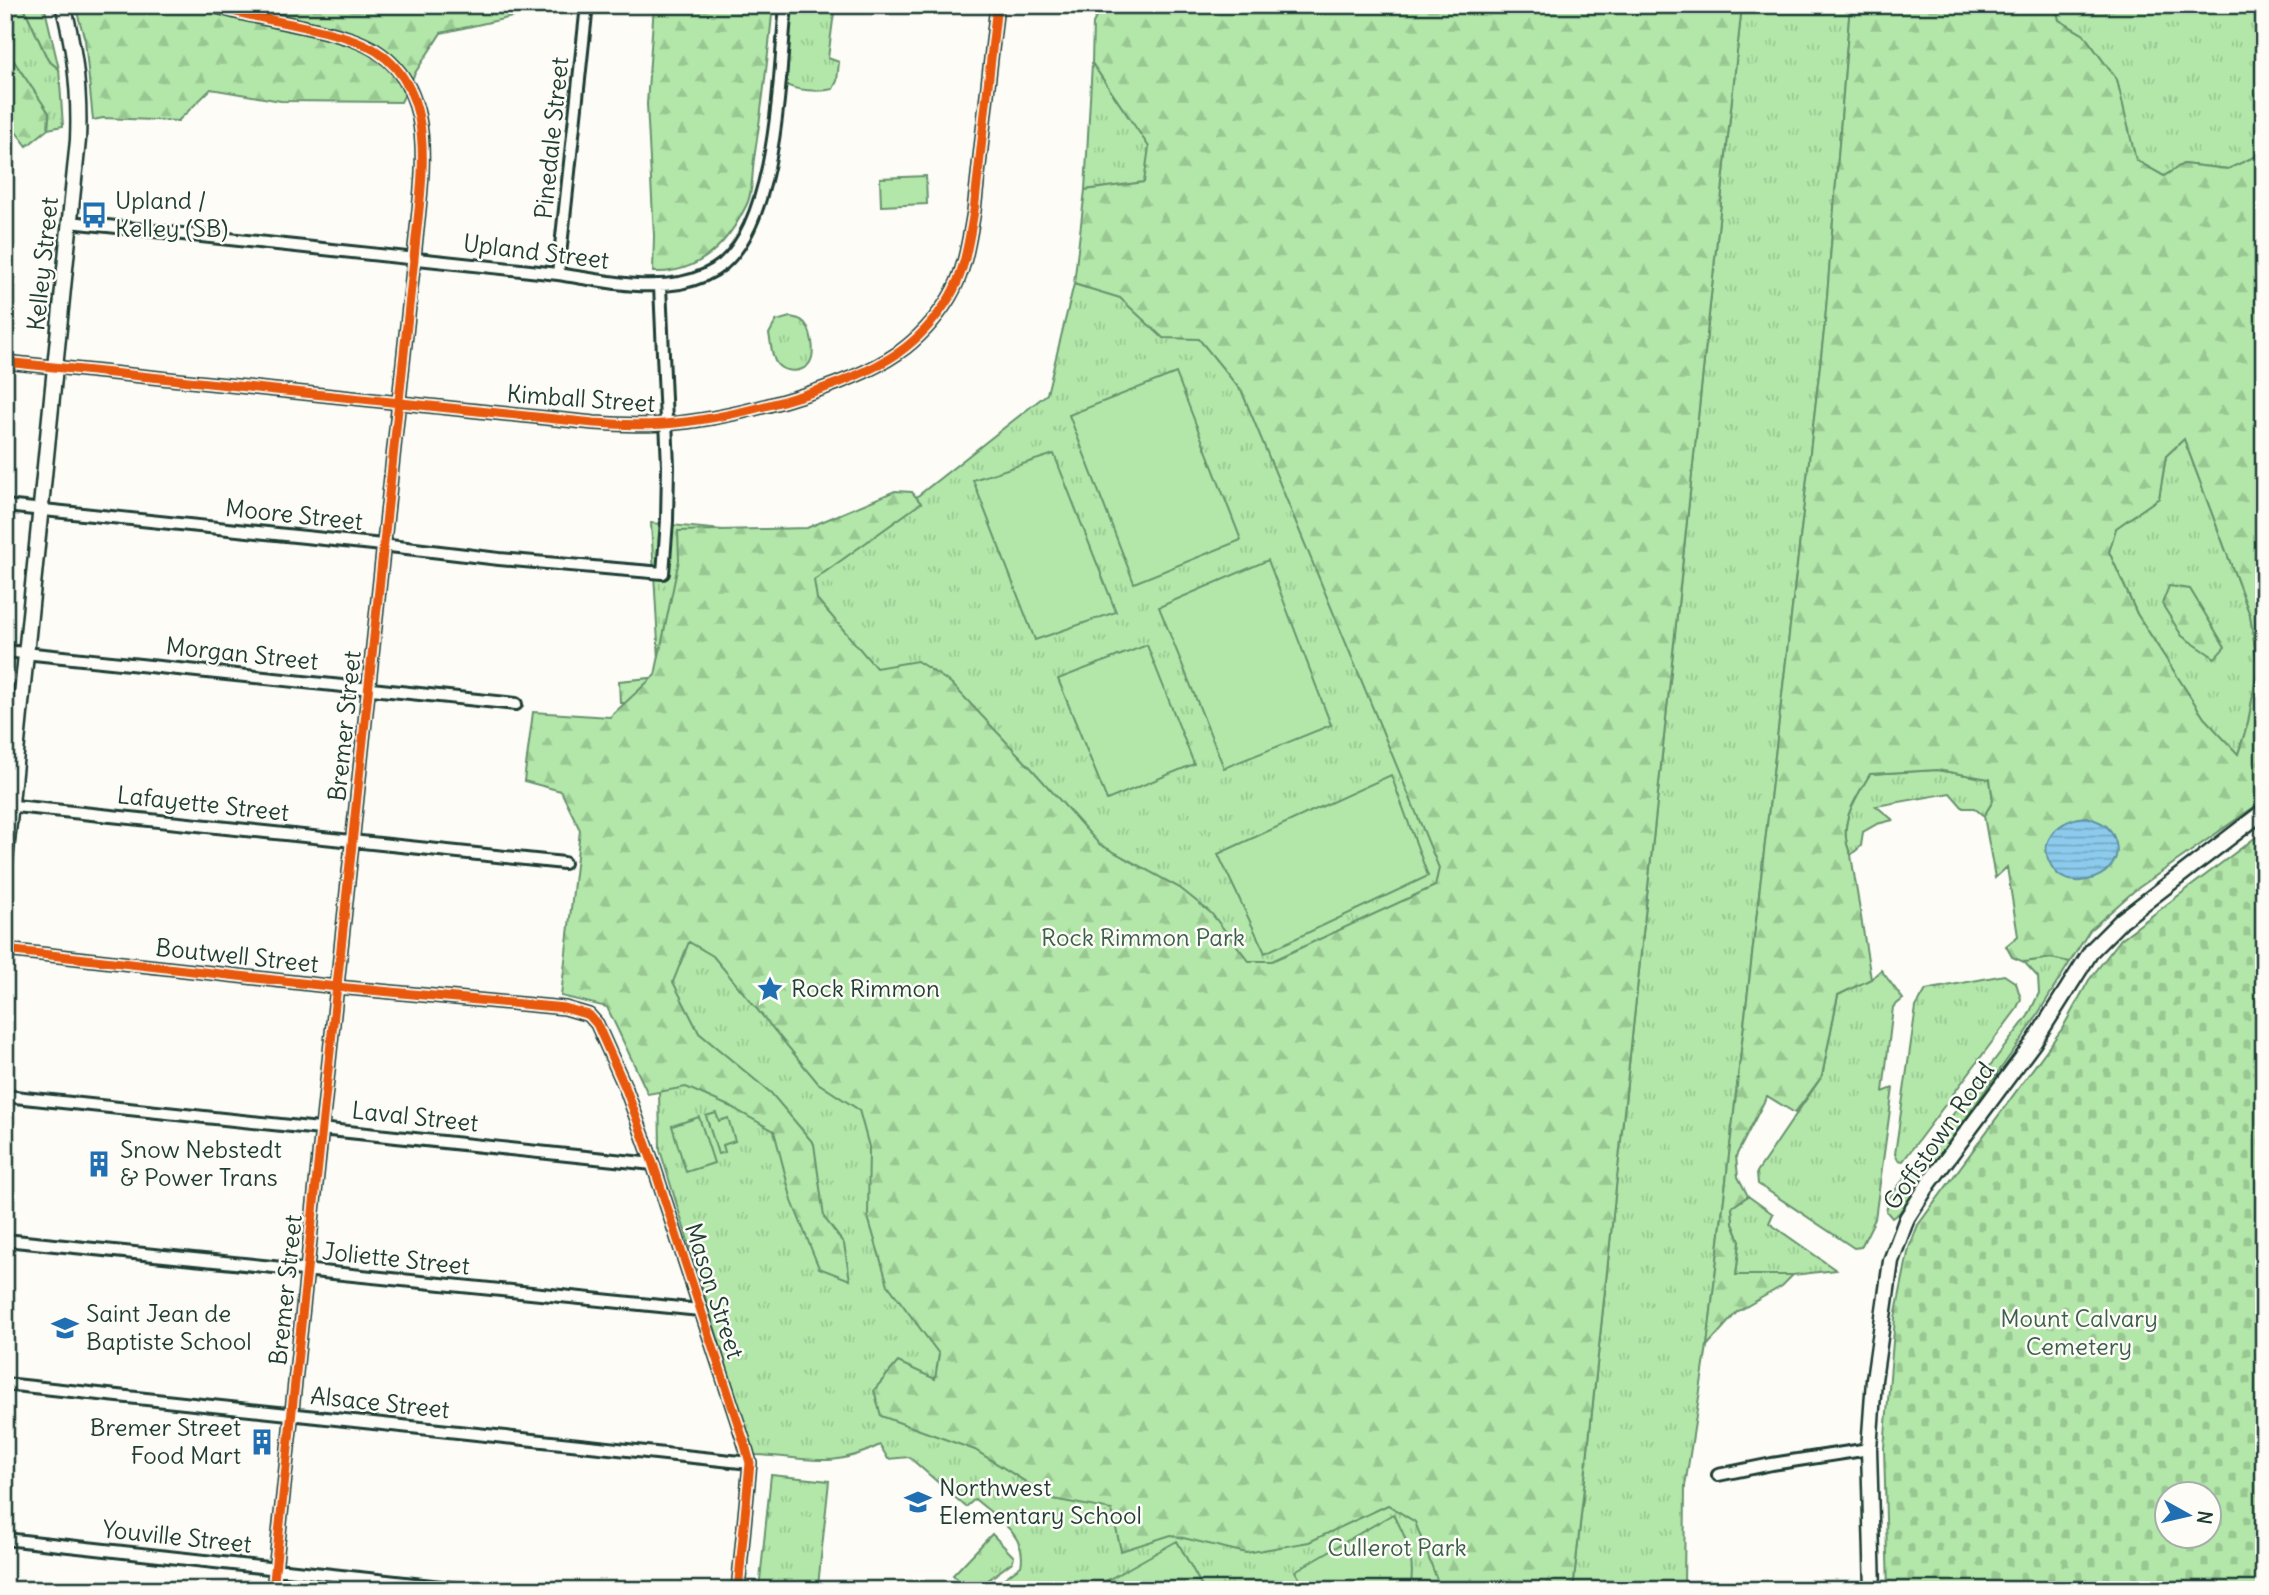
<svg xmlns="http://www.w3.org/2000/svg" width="2269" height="1595" viewBox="0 0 2269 1595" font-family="Delius,sans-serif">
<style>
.grass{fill:url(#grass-tufts);stroke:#68926e;stroke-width:2}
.forest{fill:url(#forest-firs);stroke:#68926e;stroke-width:2;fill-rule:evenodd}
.cemetery{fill:url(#cemetery-stones);stroke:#68926e;stroke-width:2;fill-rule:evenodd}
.pitch{fill:#b2e7a9;stroke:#68926e;stroke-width:2}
.water{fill:url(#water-rules);stroke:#6092a3;stroke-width:2}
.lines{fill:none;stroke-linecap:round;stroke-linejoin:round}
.street-casing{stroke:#1f3d34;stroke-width:16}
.secondary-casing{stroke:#1f3d34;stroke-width:19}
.street{stroke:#fdfcf7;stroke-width:10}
.secondary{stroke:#fdfcf7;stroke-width:14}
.cycleway-casing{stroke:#fdfcf7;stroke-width:13}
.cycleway{stroke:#e8590c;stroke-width:9}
.labels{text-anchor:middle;stroke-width:5;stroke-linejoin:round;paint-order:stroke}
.street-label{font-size:24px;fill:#1f3d34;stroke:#fdfcf7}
.poi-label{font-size:24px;fill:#1f3d34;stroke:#fdfcf7;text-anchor:start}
.park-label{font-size:24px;fill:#3c5f4b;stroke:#fdfcf7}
</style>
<defs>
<pattern id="grass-tufts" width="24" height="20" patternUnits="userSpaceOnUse" patternTransform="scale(1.75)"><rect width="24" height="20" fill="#b2e7a9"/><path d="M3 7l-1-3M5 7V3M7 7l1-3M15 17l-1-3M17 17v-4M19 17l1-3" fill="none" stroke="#99c792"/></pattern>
<pattern id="forest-firs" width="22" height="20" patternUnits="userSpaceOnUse" patternTransform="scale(1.75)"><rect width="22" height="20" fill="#b2e7a9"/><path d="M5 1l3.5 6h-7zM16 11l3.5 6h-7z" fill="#99c792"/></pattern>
<pattern id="cemetery-stones" width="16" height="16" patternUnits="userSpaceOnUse" patternTransform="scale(1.75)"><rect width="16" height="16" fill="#b2e7a9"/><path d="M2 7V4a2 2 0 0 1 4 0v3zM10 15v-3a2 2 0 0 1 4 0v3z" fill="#99c792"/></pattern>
<pattern id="water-rules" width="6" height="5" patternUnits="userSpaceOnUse" patternTransform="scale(1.75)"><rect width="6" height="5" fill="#8ccbed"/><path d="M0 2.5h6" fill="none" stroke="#72a6c1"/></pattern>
</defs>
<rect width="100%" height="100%" fill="#fdfcf7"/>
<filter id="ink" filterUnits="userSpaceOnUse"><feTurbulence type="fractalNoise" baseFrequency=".0143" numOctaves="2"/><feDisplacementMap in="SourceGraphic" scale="14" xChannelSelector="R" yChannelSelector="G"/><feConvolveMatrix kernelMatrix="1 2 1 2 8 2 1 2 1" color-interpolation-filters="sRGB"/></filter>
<g filter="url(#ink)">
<!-- grass -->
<path class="grass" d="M5,5H23L48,60L59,69L63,126L48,129L49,113L5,48Z
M791,5H835L828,58L839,62L837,81L833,89C820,92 795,91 785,84Z
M1731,5L1479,1590H988L1021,1566C1028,1535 995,1517 975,1499L966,1507L909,1457L888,1459L880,1445C828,1471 807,1456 754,1455L660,1150L653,703H620L619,681L660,677L651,523L858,543L1047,394L1074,284L1087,288L1115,187L1085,190L1092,63L1132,122Z
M1742,5H1850L1825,322L1707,1346L1685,1486L1684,1590H1573Z
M2055,5H2248L2264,9V155L2254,157L2229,169L2183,164L2164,176L2135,160L2117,80L2084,35L2059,20Z
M790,317C794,318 798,318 801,320C812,326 817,356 808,365C799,374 780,372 775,361C771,353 771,342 769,334L776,321Z
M2184,439L2250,615L2258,667L2248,723L2238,755L2204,718L2137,614L2109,552L2116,528L2159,498L2166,456Z
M1937,770L1990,779L1993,801L1984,816L1974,808H1963L1950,793L1876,806L1893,820L1877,824L1863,832L1861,846L1851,855C1836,825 1855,799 1870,774Z
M2051,958L2070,962L2028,1030L1899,1213L1892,1218L1886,1211L1890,1197L2028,1016L2039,993L2038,977L2024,962Z
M1881,970L1903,999L1893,1007L1883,1092L1893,1088L1875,1219L1861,1247L1854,1248L1758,1184L1757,1172L1822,1076L1838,995L1871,979Z
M2004,975L2016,983L2021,999L2016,1010L1903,1161L1898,1160L1895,1154L1916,1007L1926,990Z
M1748,1196L1773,1214L1769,1223L1836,1270L1793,1275L1736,1276L1740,1241L1733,1224L1732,1207Z
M771,1475L829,1481L818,1586L814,1590H759Z
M992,1534L1014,1557L1012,1562L975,1590H951L959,1581L953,1575Z"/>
<!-- forest -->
<path class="forest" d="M23,5H44L59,69L48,60Z
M75,5H566L441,33L415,73L401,102L281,101L211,89L178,121L103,118L93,120L85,40Z
M654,5H773C768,57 762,108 754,159C752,173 753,193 746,206C727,245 699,274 653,272L654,236L647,104Z
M1103,5H1742L1573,1590H1441L1415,1522L1388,1505L1309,1542L1246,1553L1171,1535L1121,1551L1112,1510L1053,1499L975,1450L881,1416L874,1390L898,1362L935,1379L939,1354L888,1285L868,1217L869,1147L859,1110L818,1083L713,956L689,942L673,982L699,1033L771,1093L814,1144L824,1217L844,1244L850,1280L819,1268L792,1201L774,1131L731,1107L686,1087L648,1094L607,1007L561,996L580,830L561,791L524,781L533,712L610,717L655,675L679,560L678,531L807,528L895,491L912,492L921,503L814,580L817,599L876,668L917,661L951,683L1031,768L1099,844L1180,888L1211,913L1249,961H1272L1435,886L1439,868L1242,392L1199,339L1163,338L1120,298L1074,284L1085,190L1144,182L1149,147L1092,63L1093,23Z
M1850,5H2055L2059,20L2084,35L2117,80L2136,160L2164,176L2183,164L2228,169L2254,157L2264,155V800L2134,891L2090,930L2070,962L2051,958L2024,962L2012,957L2006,946L2018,936L2007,867L1995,878L1984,816L1993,801L1990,779L1937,770L1870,774C1855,799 1836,825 1851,855L1871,979L1838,995L1822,1076L1795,1113L1767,1096L1736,1156L1738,1177L1748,1196L1732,1207L1733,1224L1740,1241L1736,1275H1793L1782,1286L1737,1312L1707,1346L1825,322ZM2184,439L2250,615L2258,667L2248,723L2238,754L2204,718L2137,614L2109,552L2116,528L2159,498L2166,456Z
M5,48L49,113L48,129L27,146L5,118Z
M2169,586L2190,589L2225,647L2215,658L2182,636L2162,604Z"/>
<!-- cemetery -->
<path class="cemetery" d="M2264,831V1590H1888L1884,1448L1895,1318L1909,1248L1918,1225L2062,1029L2089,980L2121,939ZM2168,1494H2210V1536H2168Z"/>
<!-- pitch -->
<path class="pitch" d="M926,176L927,204L881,206L880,178Z
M1176,373L1241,540L1134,583L1069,415Z
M1054,454L1116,612L1035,640L973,480Z
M1268,560L1331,725L1224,768L1159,607Z
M1147,645L1194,764L1107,800L1058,679Z
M1391,775L1428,876L1265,953L1218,854Z
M716,1113L719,1121L728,1118L735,1141L723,1145L725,1152L718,1154L706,1116Z
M699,1117L714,1163L686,1172L672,1126Z
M1393,1514C1407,1537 1416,1563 1410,1590H1306L1295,1571Z
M1177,1541L1204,1590H1090Z"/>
<!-- water -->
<path class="water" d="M2087,817C2101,822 2110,825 2115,840C2128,875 2069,897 2052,867C2035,840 2061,818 2087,817Z"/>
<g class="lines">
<!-- street casing -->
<g class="street-casing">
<path id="street" d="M211,5C257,20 306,24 351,39C448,72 420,182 414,259L273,1590
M70,222L558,274C598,280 640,290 680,283C695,280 711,274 723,264C778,216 779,75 786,5
M558,274L587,5
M5,362L594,423C617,424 641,426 664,424C727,420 846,389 898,353C918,339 936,319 949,298C965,272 969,240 974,211L997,5
M5,506L373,544L499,559L663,573L667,521L668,466L660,286
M5,651L516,704
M5,805L564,863
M5,950L337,987L565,1008L589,1015L597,1024L626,1089L653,1164L745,1445L750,1463L738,1590
M5,1096L653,1164
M5,1240L700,1310
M5,1384L750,1463
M1718,1475L1772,1464L1869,1449
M5,1539L469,1590"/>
</g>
<!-- secondary casing -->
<g class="secondary-casing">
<path id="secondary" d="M5,862L78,140C80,94 75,49 63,5
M1873,1590L1869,1449L1874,1380L1891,1261L1907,1218L1930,1182L2034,1042L2092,950L2122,920L2264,811"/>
</g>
<!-- street -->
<use href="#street" class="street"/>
<!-- secondary -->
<use href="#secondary" class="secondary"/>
<!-- cycleway casing -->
<g class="cycleway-casing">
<path id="cycleway" d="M211,5C257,20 306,24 351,39C448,72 420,182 414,259L273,1590
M5,362L594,423C617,424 641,426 664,424C727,420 846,389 898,353C918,339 936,319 949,298C965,272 969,240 974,211L997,5
M5,950L337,987L565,1008L589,1015L597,1024L626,1089L653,1164L745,1445L750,1463L738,1590"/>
</g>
<!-- cycleway -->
<use href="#cycleway" class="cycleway"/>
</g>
</g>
<!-- icons -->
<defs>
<g id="bus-bare" transform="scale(2.1)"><path d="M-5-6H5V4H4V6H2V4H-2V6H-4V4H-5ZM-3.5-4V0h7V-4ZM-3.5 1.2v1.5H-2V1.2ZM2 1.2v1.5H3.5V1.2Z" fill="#1f6fb2" stroke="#fdfcf7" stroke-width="2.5" paint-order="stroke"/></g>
<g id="sight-bare" transform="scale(2.1)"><path d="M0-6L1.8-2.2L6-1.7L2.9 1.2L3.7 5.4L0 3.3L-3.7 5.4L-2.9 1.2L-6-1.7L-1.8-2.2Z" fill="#1f6fb2" stroke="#fdfcf7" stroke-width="2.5" paint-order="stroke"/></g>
<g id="building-bare" transform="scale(2.1)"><path d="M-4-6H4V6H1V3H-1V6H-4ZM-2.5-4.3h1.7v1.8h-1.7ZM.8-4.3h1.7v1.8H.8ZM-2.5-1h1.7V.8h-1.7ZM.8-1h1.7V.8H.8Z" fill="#1f6fb2" stroke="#fdfcf7" stroke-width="2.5" paint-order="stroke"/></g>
<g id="school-bare" transform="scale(2.1)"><path d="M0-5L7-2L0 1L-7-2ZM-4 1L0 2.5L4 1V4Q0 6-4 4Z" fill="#1f6fb2" stroke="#fdfcf7" stroke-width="2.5" paint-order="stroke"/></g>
</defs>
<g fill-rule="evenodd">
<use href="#bus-bare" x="94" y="215"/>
<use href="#sight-bare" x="770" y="989"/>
<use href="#building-bare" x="99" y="1164"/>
<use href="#school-bare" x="65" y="1328"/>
<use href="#building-bare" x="262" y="1442"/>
<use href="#school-bare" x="918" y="1502"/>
</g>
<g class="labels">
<!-- street labels -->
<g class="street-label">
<text transform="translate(552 138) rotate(-84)" y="8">Pinedale Street</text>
<text transform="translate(536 252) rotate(7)" y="8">Upland Street</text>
<text transform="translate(43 264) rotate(-84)" y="8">Kelley Street</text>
<text transform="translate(581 399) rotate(4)" y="8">Kimball Street</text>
<text transform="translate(294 515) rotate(6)" y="8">Moore Street</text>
<text transform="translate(242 654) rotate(6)" y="8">Morgan Street</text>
<text transform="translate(345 726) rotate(-84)" y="8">Bremer Street</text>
<text transform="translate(203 804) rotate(6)" y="8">Lafayette Street</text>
<text transform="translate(237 956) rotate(6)" y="8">Boutwell Street</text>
<text transform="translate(415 1117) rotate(6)" y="8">Laval Street</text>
<text transform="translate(1939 1136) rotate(-55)" y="8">Goffstown Road</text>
<text transform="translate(396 1259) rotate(6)" y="8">Joliette Street</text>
<text transform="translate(286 1290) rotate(-84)" y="8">Bremer Street</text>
<text transform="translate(714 1291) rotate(72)" y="8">Mason Street</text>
<text transform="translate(380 1403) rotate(6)" y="8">Alsace Street</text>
<text transform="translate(177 1537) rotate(6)" y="8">Youville Street</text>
</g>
<!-- poi labels -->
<g class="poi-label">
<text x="115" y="209">Upland /<tspan x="115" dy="28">Kelley (SB)</tspan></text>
<text x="791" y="997">Rock Rimmon</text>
<text x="120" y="1158">Snow Nebstedt<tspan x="120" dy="28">&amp; Power Trans</tspan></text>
<text x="86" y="1322">Saint Jean de<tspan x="86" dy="28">Baptiste School</tspan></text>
<text x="241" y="1436" text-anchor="end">Bremer Street<tspan x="241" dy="28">Food Mart</tspan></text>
<text x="939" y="1496">Northwest<tspan x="939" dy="28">Elementary School</tspan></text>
</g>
<!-- park labels -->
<g class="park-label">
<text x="1143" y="946">Rock Rimmon Park</text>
<text x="2079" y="1327">Mount Calvary<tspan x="2079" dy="28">Cemetery</tspan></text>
<text x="1397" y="1556">Cullerot Park</text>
</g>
</g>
<!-- margin -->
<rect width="2269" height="1595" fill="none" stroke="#fdfcf7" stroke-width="28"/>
<rect x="14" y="14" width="2241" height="1567" fill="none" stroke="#1f3d34" stroke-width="2.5" filter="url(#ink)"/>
<!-- north arrow -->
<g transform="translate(2188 1515) rotate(98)"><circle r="33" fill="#fdfcf7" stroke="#a4b0a9" stroke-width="2"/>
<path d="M0-5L12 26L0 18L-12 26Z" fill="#1f6fb2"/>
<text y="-10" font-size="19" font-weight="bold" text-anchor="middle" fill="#1f3d34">N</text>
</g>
</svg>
